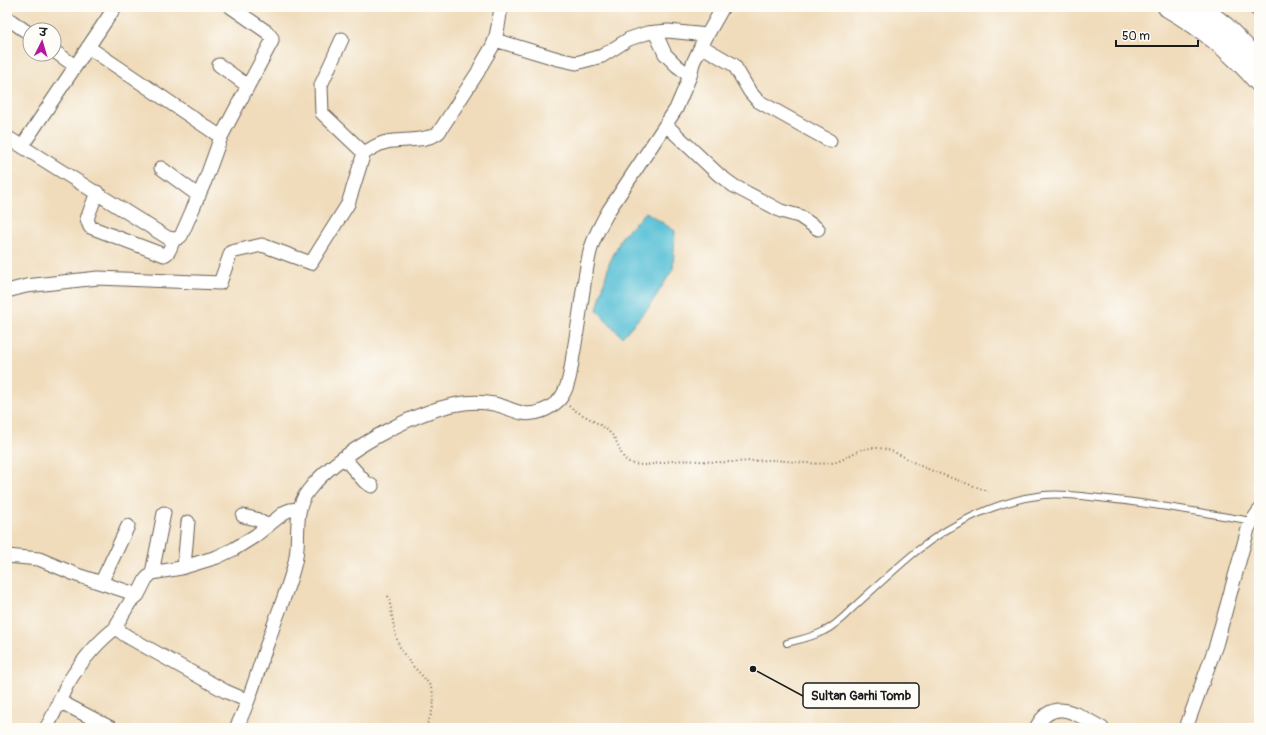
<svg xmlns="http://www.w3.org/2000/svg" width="1266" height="735" viewBox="0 0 1266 735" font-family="Pangolin,'Playpen Sans Deva',sans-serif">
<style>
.water{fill:#5ac1d7;stroke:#3b6e7a}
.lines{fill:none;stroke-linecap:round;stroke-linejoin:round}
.lane-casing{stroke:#665f54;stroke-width:8}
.street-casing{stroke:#665f54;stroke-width:15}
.primary-casing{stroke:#665f54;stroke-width:22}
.path{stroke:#665f54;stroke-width:2;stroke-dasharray:1 3;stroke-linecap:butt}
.lane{stroke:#fff;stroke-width:6}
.street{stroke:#fff;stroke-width:13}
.primary{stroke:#fff;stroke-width:20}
.leader{fill:none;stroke:#1c1c1c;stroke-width:1.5}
.callout-dot{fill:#1c1c1c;stroke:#fdfcf7;stroke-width:1.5}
.callout{fill:#fdfcf7;stroke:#1c1c1c;stroke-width:1.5}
.callout-label{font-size:13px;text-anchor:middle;font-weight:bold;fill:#1c1c1c}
</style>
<rect width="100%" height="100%" fill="#fdfcf7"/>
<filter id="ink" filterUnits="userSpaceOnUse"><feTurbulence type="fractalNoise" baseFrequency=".025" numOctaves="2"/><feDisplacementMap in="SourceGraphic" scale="8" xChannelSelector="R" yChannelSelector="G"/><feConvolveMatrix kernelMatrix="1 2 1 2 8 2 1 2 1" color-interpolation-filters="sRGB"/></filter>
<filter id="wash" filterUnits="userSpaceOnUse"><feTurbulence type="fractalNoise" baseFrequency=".012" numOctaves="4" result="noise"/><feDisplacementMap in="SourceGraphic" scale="16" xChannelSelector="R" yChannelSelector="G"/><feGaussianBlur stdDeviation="0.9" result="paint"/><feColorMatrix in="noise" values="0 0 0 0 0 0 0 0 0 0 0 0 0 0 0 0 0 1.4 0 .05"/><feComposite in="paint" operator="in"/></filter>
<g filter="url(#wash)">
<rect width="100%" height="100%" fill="#f0dcbb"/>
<!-- water -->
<path class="water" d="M646,212L675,231L673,269L649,307L622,337L597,310L609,264L623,235Z"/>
</g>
<g filter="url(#ink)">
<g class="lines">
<!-- lane casing -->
<g class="lane-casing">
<path id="lane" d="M787,643C799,640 813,637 824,631C837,625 846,614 857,604C877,586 897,567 918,550C953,522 1000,500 1044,495C1066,493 1087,497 1108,499C1156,504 1204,513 1252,521"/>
</g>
<!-- street casing -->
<g class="street-casing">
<path id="street" d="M1254,7L1259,11
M7,18L30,34
M655,32L665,54L676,65L690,76
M495,40L558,59L576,63L602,56L629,39L647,33L668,31L707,35
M701,46L734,65L750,92L758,101L830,141
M88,47L221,137
M54,51L75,66
M219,65L248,86
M666,125L719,175L734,186L781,211L799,216L818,229
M7,137L168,238L174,239L178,238L181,236L185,227L205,181L221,137L233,114L272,41V38L267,32L231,7
M22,146L115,7
M364,153C371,149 379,143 387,142C401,139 429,142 439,132L478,72C482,63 487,56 492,47C498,35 499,20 501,7
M161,168L199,196
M97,192L87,219L90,227L164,255C170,253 171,245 174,239
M7,291L26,286L98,278L220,283L231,252L262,245L311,263L348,204L364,153L322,113L321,85L342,39
M344,458L365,482L372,486
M243,516L256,519L268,526
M7,556L39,559L77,575L138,595
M184,567L188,522
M152,573L164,513
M101,583L128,526
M59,701L111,728
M248,701L225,691L130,638C125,635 117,631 117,624L130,602L138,595L146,579L152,573L181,568L217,557L234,549L255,536L285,512L290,510L299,509
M46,728C55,714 60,698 68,683C81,662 97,642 117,627
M236,728C251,700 258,668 269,639C277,614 289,588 295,562C301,539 292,512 308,491C336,454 412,412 458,404C469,402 483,402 494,404C504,406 513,411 522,413C535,416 550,409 559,400C569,389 571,369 573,355C579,324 582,292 588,261C591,242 600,226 609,210L676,109L690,76L693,63L701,46L723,7
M1036,728C1053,695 1078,715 1102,728
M1186,728L1216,645L1248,529L1252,521L1259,511"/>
</g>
<!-- primary casing -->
<g class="primary-casing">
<path id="primary" d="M1168,7C1203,27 1233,51 1259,82
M1200,7L1225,27L1249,52"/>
</g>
<!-- path -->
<path class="path" d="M569,406C583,417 601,422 613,436C620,445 620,459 631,463C645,468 659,462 673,461C691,459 710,463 728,462C743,462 758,460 773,460C792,461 811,465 831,463C848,461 854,447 876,448C893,448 907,460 923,467C945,476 968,484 991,492
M388,596C393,613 392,627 399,645C415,681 450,680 425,728"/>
<!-- lane -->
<use href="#lane" class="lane"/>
<!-- street -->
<use href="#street" class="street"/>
<!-- primary -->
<use href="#primary" class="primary"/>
</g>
</g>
<!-- callouts -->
<path class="leader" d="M753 669L803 696"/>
<circle class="callout-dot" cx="753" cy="669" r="4"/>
<rect class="callout" x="803" y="683" width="116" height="25" rx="4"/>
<g class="callout-label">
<text x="861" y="700">Sultan Garhi Tomb</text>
</g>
<!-- margin -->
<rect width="1266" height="735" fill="none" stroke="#fdfcf7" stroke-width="24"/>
<!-- north arrow -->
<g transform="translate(42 42) rotate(5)"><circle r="19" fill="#fdfcf7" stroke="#a3a29f"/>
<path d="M0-3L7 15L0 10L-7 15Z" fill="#b5179e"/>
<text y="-6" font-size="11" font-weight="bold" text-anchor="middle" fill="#1c1c1c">उ</text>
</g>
<!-- scale -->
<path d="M1116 40v6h82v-6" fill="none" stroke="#1c1c1c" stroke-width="2"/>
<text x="1122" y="40" font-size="12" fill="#1c1c1c" stroke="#fdfcf7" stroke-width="3" paint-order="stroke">50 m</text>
</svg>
